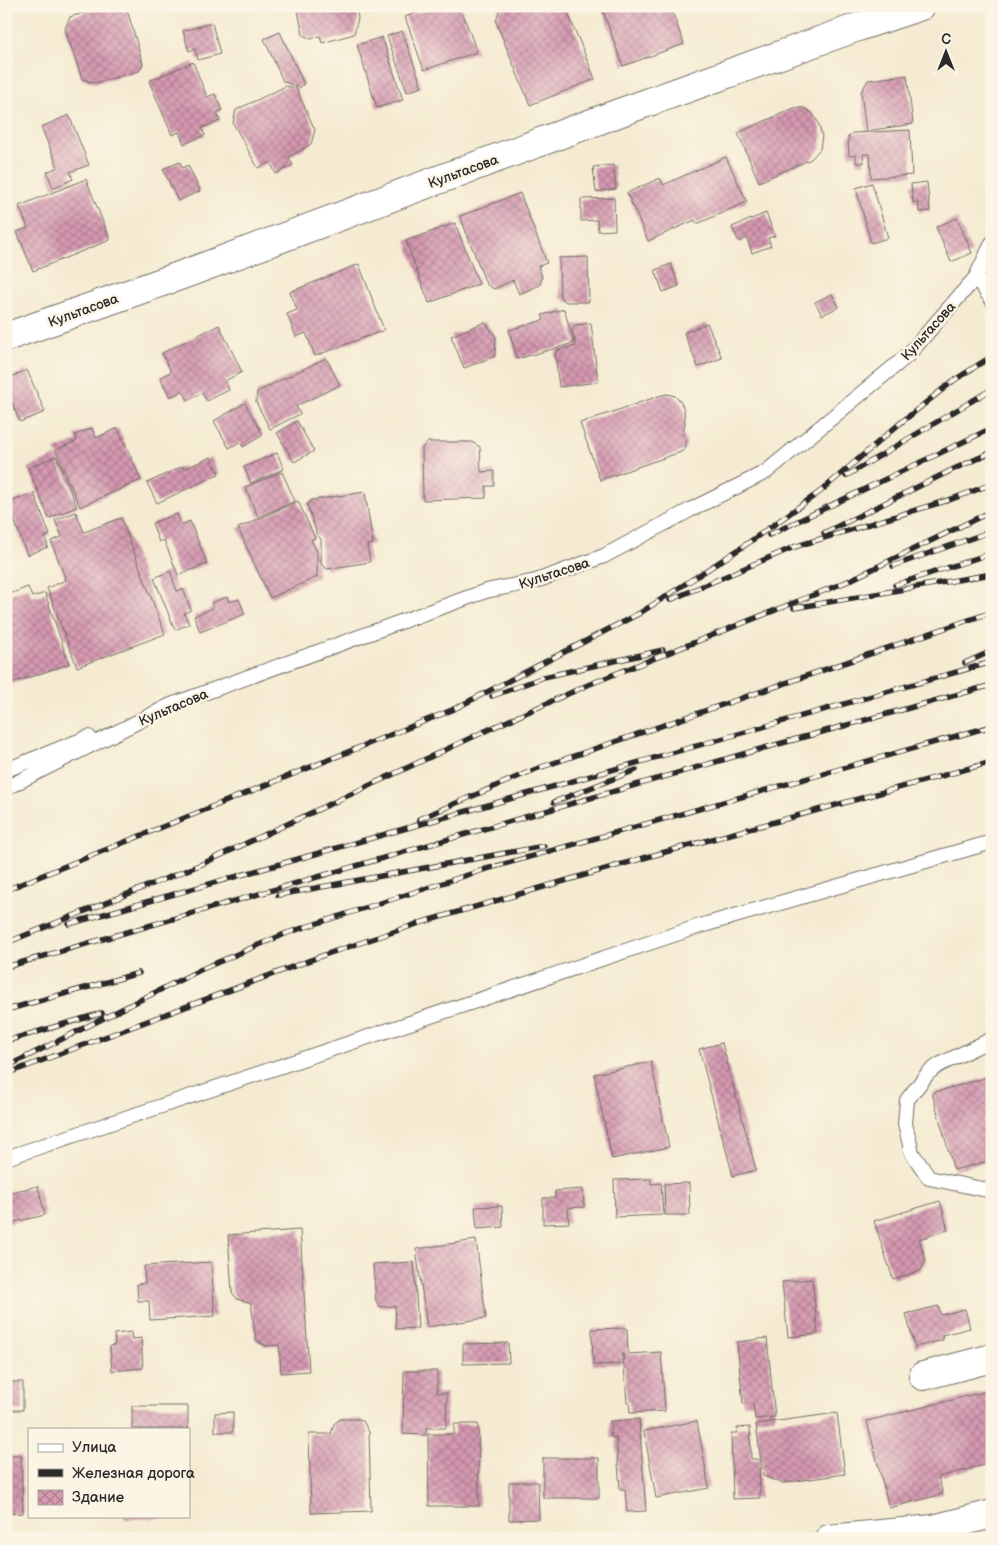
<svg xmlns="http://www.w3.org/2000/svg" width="998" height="1545" viewBox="0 0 998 1545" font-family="'Balsamiq Sans',sans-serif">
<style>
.building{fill:url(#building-cross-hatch)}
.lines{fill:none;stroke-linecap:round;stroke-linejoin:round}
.service-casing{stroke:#726e65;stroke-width:16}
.minor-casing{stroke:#726e65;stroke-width:30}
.service{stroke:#fff;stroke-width:14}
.minor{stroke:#fff;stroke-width:28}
.rail-casing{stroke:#2b2b2b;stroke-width:5.5}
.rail{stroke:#fcf5e5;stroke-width:4;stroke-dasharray:11;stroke-linecap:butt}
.labels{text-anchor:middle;stroke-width:5;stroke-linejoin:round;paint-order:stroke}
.street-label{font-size:14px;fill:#2b2b2b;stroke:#fcf5e5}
</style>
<defs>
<pattern id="building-cross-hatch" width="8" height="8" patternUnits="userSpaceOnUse" patternTransform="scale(1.25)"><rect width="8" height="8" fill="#d599b1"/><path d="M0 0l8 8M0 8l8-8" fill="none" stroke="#ad7d90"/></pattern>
</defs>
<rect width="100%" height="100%" fill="#fcf5e5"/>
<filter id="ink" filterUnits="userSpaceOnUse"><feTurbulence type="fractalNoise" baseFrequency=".02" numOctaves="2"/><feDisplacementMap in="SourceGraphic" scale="10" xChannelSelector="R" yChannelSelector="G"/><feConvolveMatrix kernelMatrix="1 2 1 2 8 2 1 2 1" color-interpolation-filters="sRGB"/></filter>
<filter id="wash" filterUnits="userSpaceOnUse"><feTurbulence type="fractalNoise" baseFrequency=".0096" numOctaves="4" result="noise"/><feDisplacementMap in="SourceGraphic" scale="20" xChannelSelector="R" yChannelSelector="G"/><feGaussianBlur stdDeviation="1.12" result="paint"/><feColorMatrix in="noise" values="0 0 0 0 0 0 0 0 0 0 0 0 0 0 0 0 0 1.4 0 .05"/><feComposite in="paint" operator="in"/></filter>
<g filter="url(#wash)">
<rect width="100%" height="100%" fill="#f5ebd2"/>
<g id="blocks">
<!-- building -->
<path class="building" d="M105,6H126L143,64L139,71L95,83L82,79L65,29L70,17Z
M297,6H356L358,18L354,34L322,43L320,36L311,39L303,35Z
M435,6H460L477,52L424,70L405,17Z
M510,6H537L538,8L542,6H565L595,79L530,105L496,22L499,11Z
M601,6H670L684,44L623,66Z
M212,23L220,54L198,60L195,49L189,51L183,31Z
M402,31L422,87L407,92L387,36Z
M280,32L304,84L299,88L283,81L264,39Z
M382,37L403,100L377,108L357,45Z
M193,62L207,97L215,94L222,110L217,113L220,121L202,128L205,135L184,144L179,132L172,135L149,81Z
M907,75L913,124L866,131L861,92L868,80Z
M286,86L296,88L315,130L311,144L289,157L293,165L276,174L270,162L258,168L233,123L236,110Z
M794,108H804L812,113L818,122L822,136L820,149L811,159L759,182L738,133Z
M69,115L89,165L70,172L73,179L53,188L47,172L58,167L41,127Z
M910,130L912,175L871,178L870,154H863L864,163H856V155L849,156L848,137L852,133Z
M726,157L747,202L697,224L695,220L648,241L627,193L660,178L663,185Z
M180,162L182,168L188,165L200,191L178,201L163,169Z
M613,165L616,189L596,192L593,167Z
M86,179L110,240L33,271L17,232L28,228L19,206Z
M927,182L930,211L919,212L918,202L913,203L911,184Z
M872,183L888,238L871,243L856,188Z
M520,193L547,263L538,266L542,277L540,285L519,294L513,280L494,289L486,284L460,216Z
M614,198L615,230L598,231L597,220L581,221V199Z
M766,213L775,236L768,238L771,246L752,253L747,238L739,242L732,227Z
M957,218L972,253L951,262L936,227Z
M455,223L479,284L429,303L406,241Z
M588,257L589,302H566L560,297L559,258Z
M359,264L384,330L315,356L306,333L296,337L287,314L297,310L290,292Z
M671,264L679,286L663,292L655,270Z
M832,294L839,307L822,315L815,302Z
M564,309L574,343L517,359L509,330L544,320L542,315Z
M485,322L496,337L495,356L464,368L451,336Z
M591,323L598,382L559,387L555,354L557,350L576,346L572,329L575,325Z
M707,323L722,358L698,367L684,333Z
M219,325L242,372L225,381L229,390L207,401L202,393L188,400L183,391L170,397L160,377L171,372L162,353Z
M326,358L340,385L296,406L300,414L270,429L256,402L257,392Z
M27,370L45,412L20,422L6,389V379Z
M668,394L675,396L680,401L684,409L685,423L683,433L686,441V448L681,452L600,480L580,423L662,395Z
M245,403L263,435L243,447L240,442L229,448L214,421Z
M297,421L314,451L294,462L277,433Z
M92,428L96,438L118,428L141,480L80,507L55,450L77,441L75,435Z
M428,442H472L480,447L481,472L494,471V486H486V498L423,500L422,448Z
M277,453L284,469L251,483L244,467Z
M56,456L77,507L49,518L28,468Z
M211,457L219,474L157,503L147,483L183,466L184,469Z
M282,472L295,501L258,517L245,487Z
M365,492L373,544L367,545L370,562L327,569L321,564V539L317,535L307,504L312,500Z
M34,493L50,535L45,537L48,547L27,555L8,503Z
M298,501L315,538L311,540L317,552V577L270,598L238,528Z
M76,512L84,532L121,518L165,634L77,667L47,588L66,580L51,541L62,537L55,520Z
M177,514L181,525L190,521L207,564L178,575L164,540L159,542L152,523Z
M170,571L177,591L183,589L191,610L184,613L189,624L175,630L154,578Z
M28,587L32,597L45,593L69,664L6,685V607L11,605L7,595Z
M227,597L229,602L239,599L245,614L200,632L194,616L213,608L211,603Z
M722,1043L756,1170L733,1176L699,1049Z
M651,1062L669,1147L612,1159L594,1074Z
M992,1076V1160L954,1170L932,1093Z
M651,1179V1184L661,1183L663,1215L615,1217L614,1180Z
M689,1183L690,1215H665L664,1184Z
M38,1186L45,1215L6,1224V1193Z
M583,1189L584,1207L568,1208L569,1223L543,1224V1198H555V1191Z
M940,1201L948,1230L919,1239L926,1261L920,1271L893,1279L874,1221Z
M502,1206L503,1227L477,1229L475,1207Z
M300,1230L309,1371L281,1373L279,1345L266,1346L256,1340L251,1303L237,1299L232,1292L228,1235Z
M476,1240L486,1318L427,1327L416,1249Z
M211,1262L215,1316L150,1320L149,1301H138L137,1284L145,1283L144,1266Z
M414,1262L418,1328L396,1329L395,1306L380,1307L376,1301L373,1264Z
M812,1279L818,1334L788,1337L782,1282Z
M938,1306L941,1315L965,1309L970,1328L942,1335L943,1340L915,1347L906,1314Z
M627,1328L628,1354L661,1352L665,1411L630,1413L629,1402H627L623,1354H622V1364L593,1365L592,1329Z
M131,1332L132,1339L141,1338L143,1368L112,1371L110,1346L115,1345L114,1334Z
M767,1338L775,1417L755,1419L753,1403L743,1404L737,1342Z
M508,1343L509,1363L463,1364V1344Z
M404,1371H437V1393H447L446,1428H426V1435L403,1434Z
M6,1382H23V1410H6Z
M992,1390V1463L938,1477L943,1494L889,1508L867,1421Z
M132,1406H188V1429H132Z
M233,1412V1432H215V1413Z
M837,1413L845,1474L782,1483L763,1476L756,1424Z
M340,1419H359L363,1421L369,1432L371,1511L311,1513L309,1434H331L334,1424Z
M639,1419L646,1511L627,1512L625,1489H620L616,1437L611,1438L610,1421Z
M697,1421L709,1488L656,1498L644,1431Z
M454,1424H478L479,1506H429L428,1434H454Z
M750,1427L751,1459H759L760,1498L733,1499L731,1433H737V1428Z
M6,1456H21L23,1513L6,1514Z
M543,1458H599V1498H543Z
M509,1482H538L539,1519L509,1520Z
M124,1516H162V1518L124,1519Z"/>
</g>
</g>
<g filter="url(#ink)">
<use href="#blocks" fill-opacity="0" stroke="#726e65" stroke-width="1"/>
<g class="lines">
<!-- service casing -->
<g class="service-casing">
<path id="service" d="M976,277L992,300
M6,770L89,737
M6,788L171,705L486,591L536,581L604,556L690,510L766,472L908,355L976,277L992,243
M992,1039L939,1065L928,1073L907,1100L905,1124L912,1153L929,1178L992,1191
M6,1158L700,926L992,842"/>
</g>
<!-- minor casing -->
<g class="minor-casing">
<path id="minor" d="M6,337L182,275L613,115L858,27L921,6
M923,1376L992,1358
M829,1539L933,1529L992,1514"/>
</g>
<!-- service -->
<use href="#service" class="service"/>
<!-- minor -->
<use href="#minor" class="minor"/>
<!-- rail casing -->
<g class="rail-casing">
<path id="rail" d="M846,476L992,389
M824,533L956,468L992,452
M769,535L992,428
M893,566L992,531
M895,585L992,553
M670,600L794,547L952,499L992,484
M794,608L992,574
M965,663L992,651
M492,696L544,677L663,650
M554,802L636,770
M419,819L536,769L992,612
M6,890L452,710L640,613L741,548L821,491L898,425L953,381L992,356
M278,895L544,846
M69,924L992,662
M11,941L202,864L494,727L590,684L846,582L992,511
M6,967L757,750L992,685
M6,1010L139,973
M6,1041L102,1013
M6,1067L202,969L287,933L483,870L992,726
M6,1074L324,955L423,922L640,859L992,762"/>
</g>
<!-- rail -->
<use href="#rail" class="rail"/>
</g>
</g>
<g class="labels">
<!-- street labels -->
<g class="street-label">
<text transform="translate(463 171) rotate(-20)" y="5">Культасова</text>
<text transform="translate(83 310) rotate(-20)" y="5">Культасова</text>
<text transform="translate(928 331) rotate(-48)" y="5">Культасова</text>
<text transform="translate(554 573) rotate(-18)" y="5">Культасова</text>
<text transform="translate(173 707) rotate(-23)" y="5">Культасова</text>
</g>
</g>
<!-- margin -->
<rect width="998" height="1545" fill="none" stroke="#fcf5e5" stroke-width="25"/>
<!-- legend -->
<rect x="28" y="1428" width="162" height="90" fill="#fcf5e5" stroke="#a8a49b"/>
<rect x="38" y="1444" width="25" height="8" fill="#ffffff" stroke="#a8a49b"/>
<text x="72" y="1452" font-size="15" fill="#2b2b2b">Улица</text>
<rect x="38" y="1469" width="25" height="8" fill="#2b2b2b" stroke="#a8a49b"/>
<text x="72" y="1478" font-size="15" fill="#2b2b2b">Железная дорога</text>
<rect x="38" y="1490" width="25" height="15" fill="url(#building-cross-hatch)" stroke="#a8a49b"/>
<text x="72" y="1502" font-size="15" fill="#2b2b2b">Здание</text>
<!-- north arrow -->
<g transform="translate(946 52)" stroke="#fcf5e5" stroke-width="4" paint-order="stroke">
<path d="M0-4L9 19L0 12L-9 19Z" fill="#2b2b2b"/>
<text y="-8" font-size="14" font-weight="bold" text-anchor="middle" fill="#2b2b2b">С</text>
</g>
</svg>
